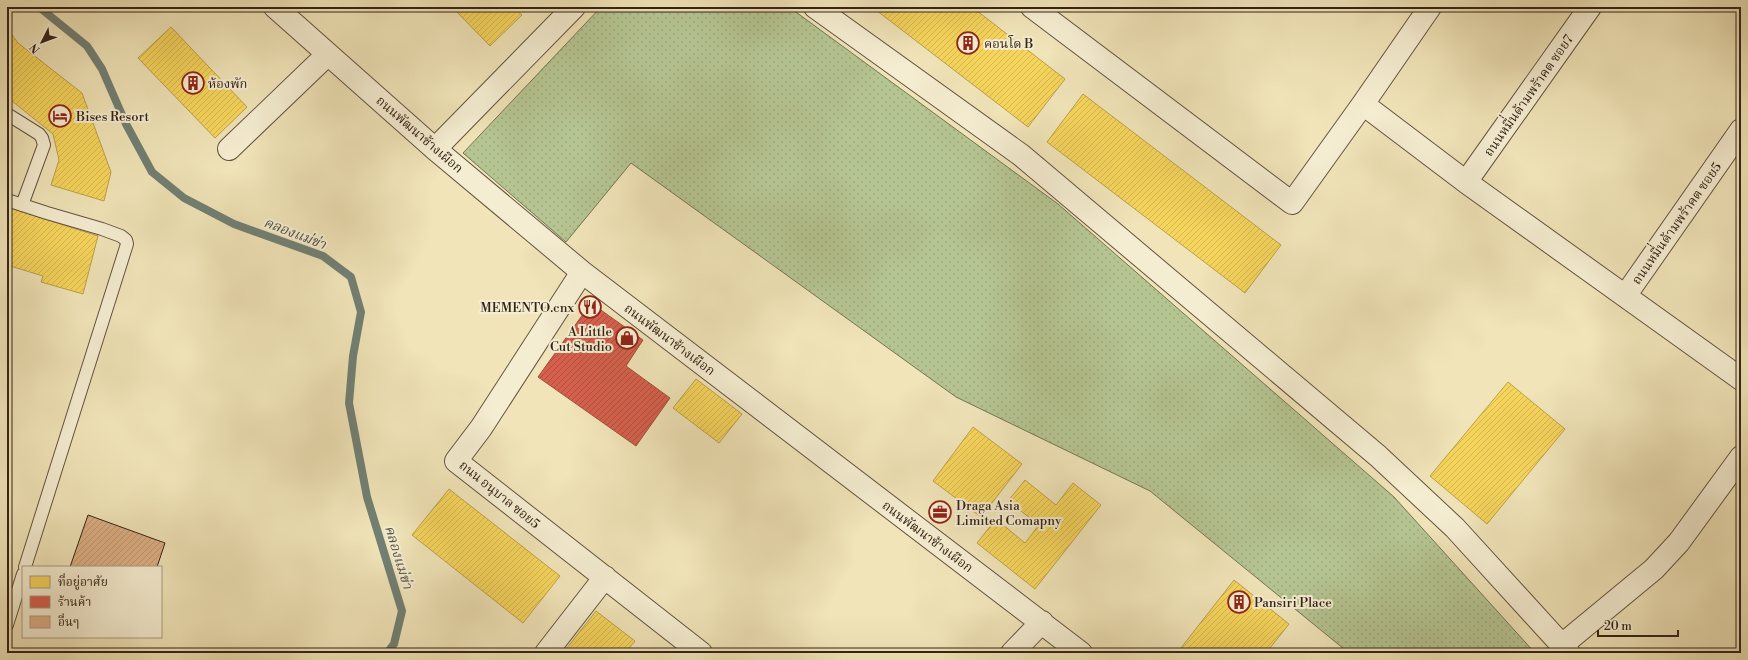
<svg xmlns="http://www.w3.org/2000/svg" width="1748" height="660" viewBox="0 0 1748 660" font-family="'Libre Bodoni','Noto Serif Thai',serif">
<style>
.grass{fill:url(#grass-dots);stroke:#747455}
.homes{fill:url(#homes-hatch);stroke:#bca048}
.shops{fill:url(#shops-hatch);stroke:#a54e3d}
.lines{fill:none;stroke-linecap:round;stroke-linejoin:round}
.stream{stroke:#718074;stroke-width:8}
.building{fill:url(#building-hatch);stroke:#342318}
.lane-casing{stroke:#635340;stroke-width:14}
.street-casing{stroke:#635340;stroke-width:24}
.lane{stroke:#f5edd1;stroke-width:12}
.street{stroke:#f5edd1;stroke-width:22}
.labels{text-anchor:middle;stroke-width:4;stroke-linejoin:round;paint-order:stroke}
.poi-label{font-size:13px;fill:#342318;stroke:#f5edd1;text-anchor:start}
.street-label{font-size:13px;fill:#342318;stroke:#f5edd1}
.water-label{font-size:14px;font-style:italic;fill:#535246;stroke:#f5edd1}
</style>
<defs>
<pattern id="grass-dots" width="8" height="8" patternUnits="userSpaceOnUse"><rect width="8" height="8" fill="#b5c592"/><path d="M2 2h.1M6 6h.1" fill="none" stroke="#9ca97d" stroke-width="1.8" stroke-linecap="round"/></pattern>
<pattern id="homes-hatch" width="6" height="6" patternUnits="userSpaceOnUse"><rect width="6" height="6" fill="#f6d55c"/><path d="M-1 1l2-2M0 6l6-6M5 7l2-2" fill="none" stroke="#d4b74f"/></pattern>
<pattern id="shops-hatch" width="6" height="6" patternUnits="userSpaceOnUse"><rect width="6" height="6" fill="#d6604d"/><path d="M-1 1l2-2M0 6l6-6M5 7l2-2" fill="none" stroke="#ae4f3f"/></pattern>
<pattern id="building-hatch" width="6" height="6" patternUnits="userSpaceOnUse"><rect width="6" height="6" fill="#ddb085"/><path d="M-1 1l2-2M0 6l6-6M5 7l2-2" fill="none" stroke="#be9772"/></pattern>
</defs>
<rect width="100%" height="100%" fill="#f0e4b8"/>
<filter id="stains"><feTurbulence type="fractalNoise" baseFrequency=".005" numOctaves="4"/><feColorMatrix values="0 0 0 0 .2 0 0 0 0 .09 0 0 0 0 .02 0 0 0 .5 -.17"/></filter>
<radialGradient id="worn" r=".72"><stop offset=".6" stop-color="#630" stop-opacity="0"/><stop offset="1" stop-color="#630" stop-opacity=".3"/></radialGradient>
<!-- grass -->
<path class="grass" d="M601,7H789L1058,204L1394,497L1535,653H1349L1150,491L956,397L631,163L566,242L463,153Z"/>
<!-- homes -->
<path class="homes" d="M452,7H513L522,15L490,46Z
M872,7H972L1065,79L1028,127Z
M171,27L247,107L215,138L138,58Z
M7,28L18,43L82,93L111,172L104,201L51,185L59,160L53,134L7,97Z
M1083,94L1281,245L1245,293L1047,142Z
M7,207L98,236L83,294L41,282L43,276L7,265Z
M696,379L742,414L719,443L673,408Z
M1508,382L1565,429L1487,524L1430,476Z
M973,427L1022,464L981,517L933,481Z
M1025,480L1056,505L1073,483L1101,505L1035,589L977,543L996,519L1025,543L1039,525L1008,501Z
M449,489L560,576L523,623L412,535Z
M1234,580L1289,624L1266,653H1177Z
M596,611L635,641L625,653H563Z"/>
<!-- shops -->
<path class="shops" d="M591,303L643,340L626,366L670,398L636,446L538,377Z"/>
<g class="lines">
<!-- stream -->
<path class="stream" d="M39,7L87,46L102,69L126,124L152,172L184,198L234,224L323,256L351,277L361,312L353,356L349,403L367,497L402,611L394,644L387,653"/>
</g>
<!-- building -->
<path class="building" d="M88,515L165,543L157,567H70Z"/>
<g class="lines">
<!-- lane casing -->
<g class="lane-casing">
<path id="lane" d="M7,114L39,134L42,138L44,145L22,205
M7,200L47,213L102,229L121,236L126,240L127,244L25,567
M7,625L23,574"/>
</g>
<!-- street casing -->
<g class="street-casing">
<path id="street" d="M275,7L435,149L582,272L1081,653
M815,7L1021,155L1378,456L1455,528L1569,653
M1032,7L1292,203L1363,104L1430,7
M1363,104L1466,182L1741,379
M229,149L328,54
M435,149L574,7
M1466,182L1590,7
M582,272L481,428L456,461L701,653
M1625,296L1741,130
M1562,645L1654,569L1679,542L1741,457
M546,653L605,577
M1012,653L1042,622"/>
</g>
<!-- lane -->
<use href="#lane" class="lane"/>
<!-- street -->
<use href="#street" class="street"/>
</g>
<!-- icons -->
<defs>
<g id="building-ring" transform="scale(1.15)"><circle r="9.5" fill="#f5edd1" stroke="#8f2418" stroke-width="1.5"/><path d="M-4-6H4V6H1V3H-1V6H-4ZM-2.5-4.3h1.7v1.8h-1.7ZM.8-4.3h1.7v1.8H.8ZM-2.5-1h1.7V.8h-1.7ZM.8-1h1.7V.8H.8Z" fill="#8f2418"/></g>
<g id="hotel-ring" transform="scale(1.15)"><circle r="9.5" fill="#f5edd1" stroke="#8f2418" stroke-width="1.5"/><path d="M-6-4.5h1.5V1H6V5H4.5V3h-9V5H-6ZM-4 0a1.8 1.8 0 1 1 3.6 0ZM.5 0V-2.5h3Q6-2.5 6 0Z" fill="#8f2418"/></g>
<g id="restaurant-ring" transform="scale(1.15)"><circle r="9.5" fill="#f5edd1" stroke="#8f2418" stroke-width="1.5"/><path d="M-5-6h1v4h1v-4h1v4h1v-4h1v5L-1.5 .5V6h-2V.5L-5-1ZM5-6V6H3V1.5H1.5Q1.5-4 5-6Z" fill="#8f2418"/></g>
<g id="shop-ring" transform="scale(1.15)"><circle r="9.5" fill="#f5edd1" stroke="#8f2418" stroke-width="1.5"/><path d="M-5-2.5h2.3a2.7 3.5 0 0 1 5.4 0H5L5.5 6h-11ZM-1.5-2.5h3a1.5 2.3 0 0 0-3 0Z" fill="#8f2418"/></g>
<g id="office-ring" transform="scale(1.15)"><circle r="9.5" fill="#f5edd1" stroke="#8f2418" stroke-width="1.5"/><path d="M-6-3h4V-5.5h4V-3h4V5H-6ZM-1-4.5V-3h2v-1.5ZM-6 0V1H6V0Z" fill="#8f2418"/></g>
</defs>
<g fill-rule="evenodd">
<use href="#building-ring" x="968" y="43"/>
<use href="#building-ring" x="193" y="83"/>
<use href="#hotel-ring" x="60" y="116"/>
<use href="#restaurant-ring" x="590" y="307"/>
<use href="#shop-ring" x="627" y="338"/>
<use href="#office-ring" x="940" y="512"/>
<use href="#building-ring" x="1239" y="602"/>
</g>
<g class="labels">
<!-- poi labels -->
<g class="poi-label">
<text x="984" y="48">คอนโด B</text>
<text x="208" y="88">ห้องพัก</text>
<text x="76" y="121">Bises Resort</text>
<text x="574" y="312" text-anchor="end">MEMENTO.cnx</text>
<text x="612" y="336" text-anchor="end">A Little<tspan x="612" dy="15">Cut Studio</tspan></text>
<text x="956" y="510">Draga Asia<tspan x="956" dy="15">Limited Comapny</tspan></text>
<text x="1254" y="607">Pansiri Place</text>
</g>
<!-- street labels -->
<g class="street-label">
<text transform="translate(1528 95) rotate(-55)" y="5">ถนนหมื่่นด้ามพร้าคต ซอย7</text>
<text transform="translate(420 134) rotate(41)" y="5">ถนนพัฒนาช้างเผือก</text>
<text transform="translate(1676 223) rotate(-55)" y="5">ถนนหมื่่นด้ามพร้าคต ซอย5</text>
<text transform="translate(670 339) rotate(37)" y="5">ถนนพัฒนาช้างเผือก</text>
<text transform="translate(500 494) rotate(39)" y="5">ถนน อนุบาล ซอย5</text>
<text transform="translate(928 536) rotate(37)" y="5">ถนนพัฒนาช้างเผือก</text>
</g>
<!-- water labels -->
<g class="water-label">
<text transform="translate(295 233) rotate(21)" y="5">คลองแม่ข่า</text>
<text transform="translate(399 557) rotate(73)" y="5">คลองแม่ข่า</text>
</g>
</g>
<!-- margin -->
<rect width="1748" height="660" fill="none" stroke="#f0e4b8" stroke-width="24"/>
<rect x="8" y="8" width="1732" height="644" fill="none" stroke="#342318" stroke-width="2"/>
<rect x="12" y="12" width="1724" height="636" fill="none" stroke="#342318"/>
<!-- legend -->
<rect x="22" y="566" width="140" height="72" fill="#f5edd1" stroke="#a89c87"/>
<rect x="30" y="576" width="20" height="12" fill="#f6d55c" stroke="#a89c87"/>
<text x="58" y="586" font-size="12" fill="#342318">ที่อยู่อาศัย</text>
<rect x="30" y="596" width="20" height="12" fill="#d6604d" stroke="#a89c87"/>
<text x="58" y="606" font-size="12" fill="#342318">ร้านค้า</text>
<rect x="30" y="616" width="20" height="12" fill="#ddb085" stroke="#a89c87"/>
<text x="58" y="626" font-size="12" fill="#342318">อื่นๆ</text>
<!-- north arrow -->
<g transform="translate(42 42) rotate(228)" stroke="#f5edd1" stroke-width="3" paint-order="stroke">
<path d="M0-3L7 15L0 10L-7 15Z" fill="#342318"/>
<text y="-6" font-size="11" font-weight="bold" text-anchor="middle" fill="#342318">N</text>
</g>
<!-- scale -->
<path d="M1598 630v6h80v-6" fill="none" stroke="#342318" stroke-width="2"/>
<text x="1604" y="630" font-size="12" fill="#342318" stroke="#f5edd1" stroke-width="3" paint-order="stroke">20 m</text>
<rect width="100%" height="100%" filter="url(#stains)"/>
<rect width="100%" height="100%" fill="url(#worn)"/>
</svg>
